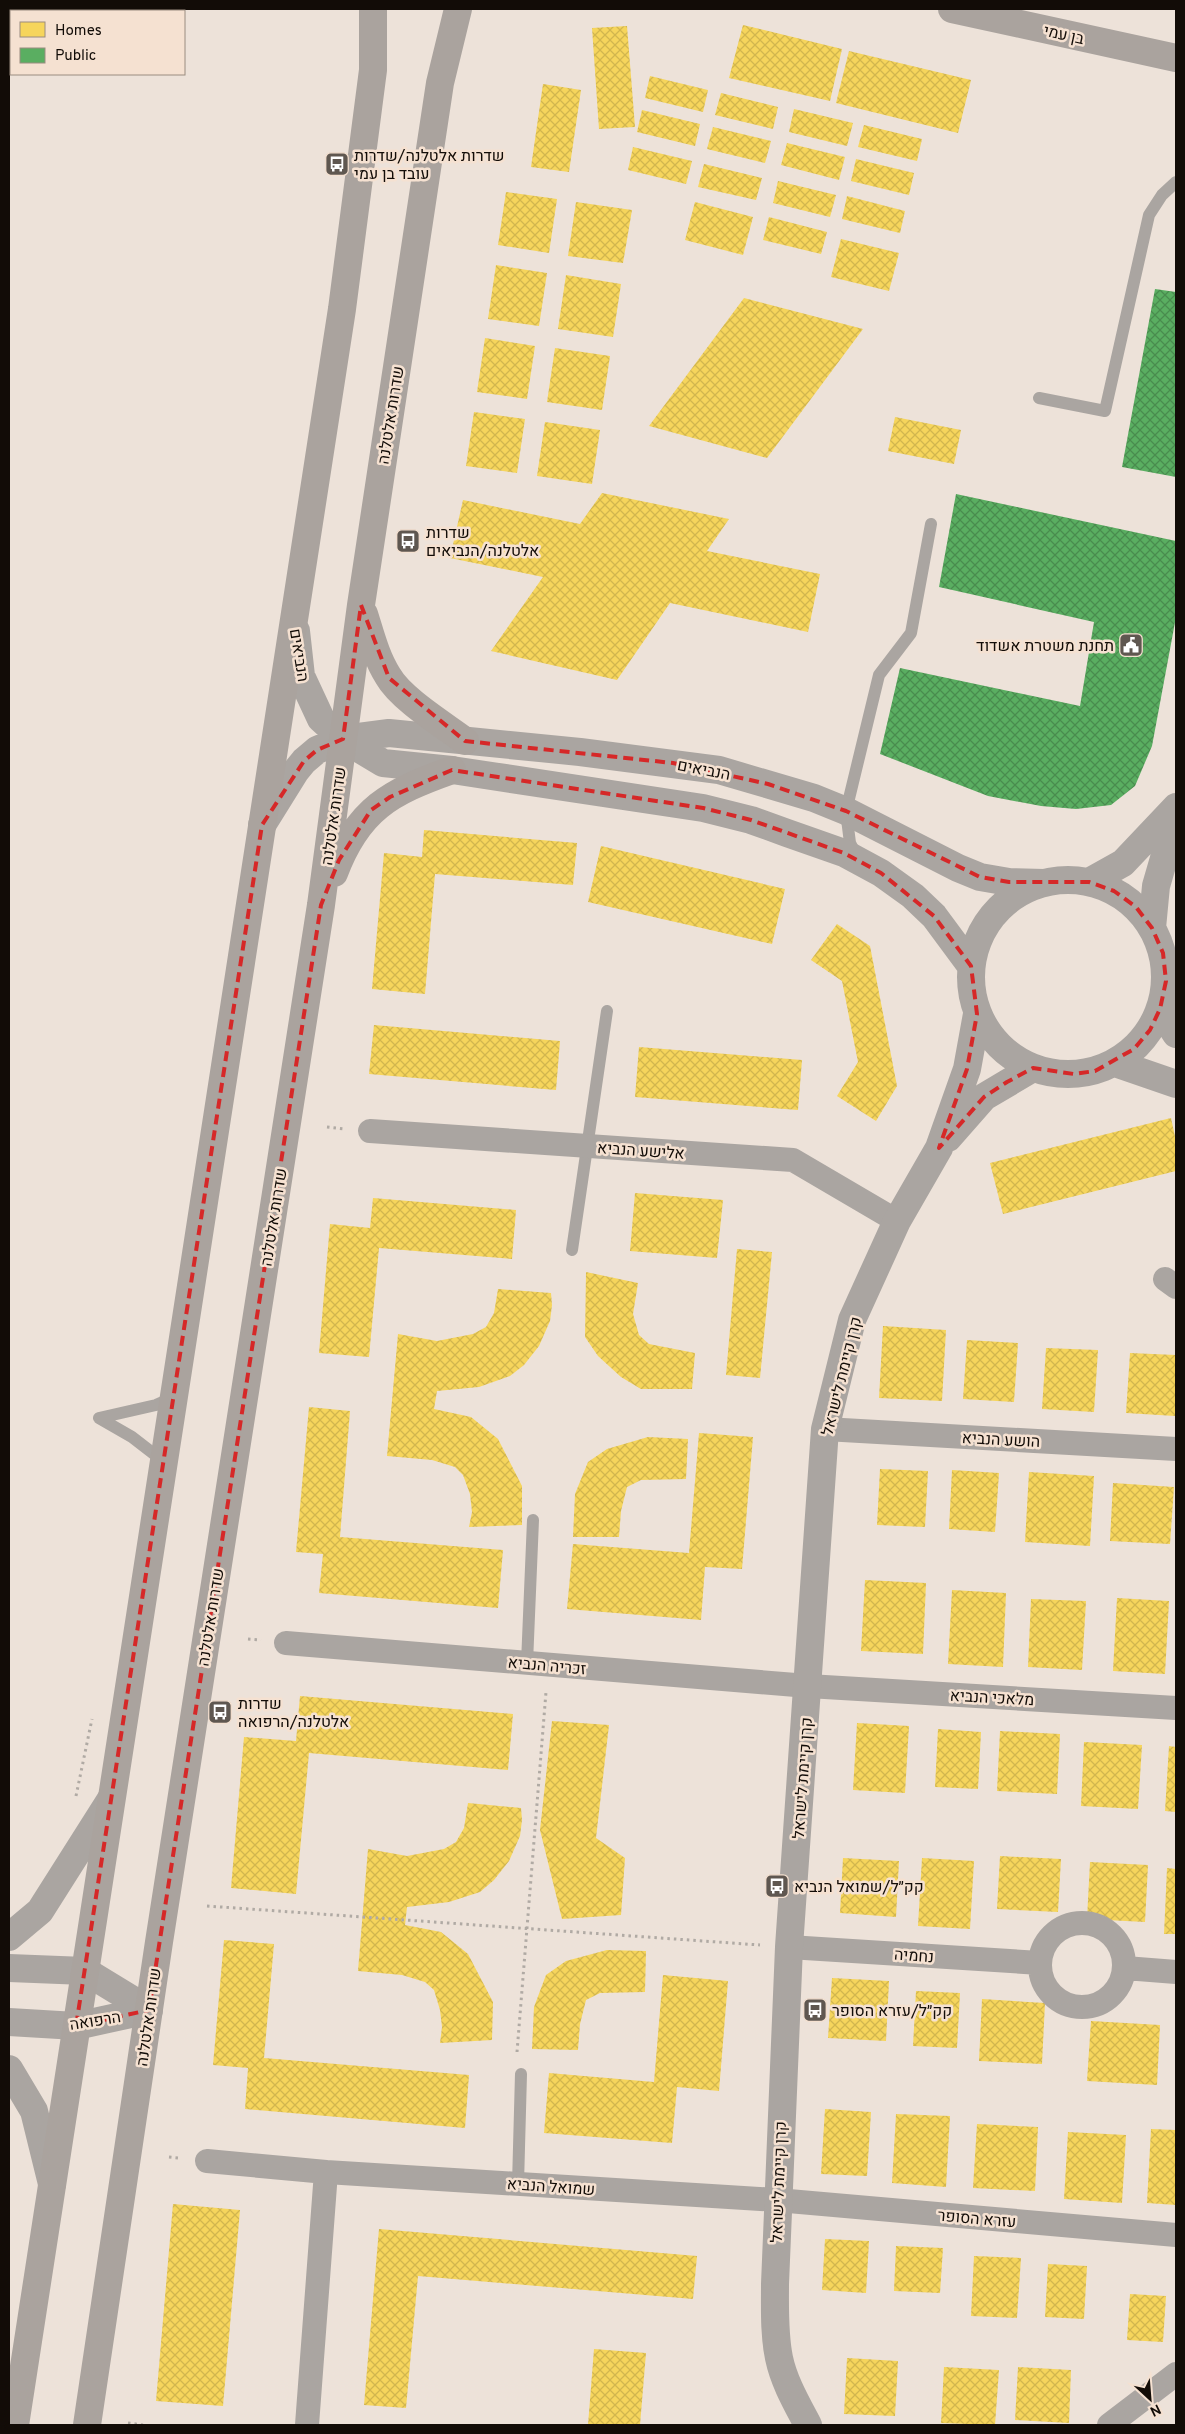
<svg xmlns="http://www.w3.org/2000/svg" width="1185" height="2434" viewBox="0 0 1185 2434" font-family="Overpass,Heebo,sans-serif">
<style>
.homes{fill:url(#homes-cross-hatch)}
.public{fill:url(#public-cross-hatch)}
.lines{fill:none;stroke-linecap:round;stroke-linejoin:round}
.path{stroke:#b0aaa4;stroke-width:3;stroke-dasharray:2.5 4;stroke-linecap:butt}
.service{stroke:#aaa5a1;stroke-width:12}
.minor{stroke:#aaa5a1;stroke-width:24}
.tertiary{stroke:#aaa5a1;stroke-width:28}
.secondary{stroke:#aaa39e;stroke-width:28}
.marked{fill:none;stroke:#d62828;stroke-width:4;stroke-dasharray:10 6;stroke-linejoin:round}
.labels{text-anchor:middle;stroke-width:5;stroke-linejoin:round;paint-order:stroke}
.street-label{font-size:16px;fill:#120c07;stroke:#f5e1d1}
.poi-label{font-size:16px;fill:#120c07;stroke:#f5e1d1;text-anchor:start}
</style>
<defs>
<pattern id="homes-cross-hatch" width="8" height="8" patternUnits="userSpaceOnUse" patternTransform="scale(1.25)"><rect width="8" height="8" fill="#f6d55c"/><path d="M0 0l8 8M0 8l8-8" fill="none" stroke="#d2b64e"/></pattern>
<pattern id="public-cross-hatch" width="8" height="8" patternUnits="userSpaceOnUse" patternTransform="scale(1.25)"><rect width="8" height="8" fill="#5aae61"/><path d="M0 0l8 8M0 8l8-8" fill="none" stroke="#498c4e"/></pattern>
</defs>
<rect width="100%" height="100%" fill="#ede2d9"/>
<!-- homes -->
<path class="homes" d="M743,25L842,49L830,101L729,78Z
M627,26L635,127L599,129L592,28Z
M849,51L971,80L958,133L836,103Z
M650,76L708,90L703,112L645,98Z
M543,84L581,90L569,172L531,167Z
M721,93L778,107L773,129L715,115Z
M794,109L853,123L847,146L789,132Z
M642,110L700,124L695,146L637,132Z
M864,125L922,139L917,161L858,147Z
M713,127L771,141L765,163L707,149Z
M787,143L845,157L839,180L781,165Z
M633,147L692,161L686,184L628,170Z
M856,159L914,173L909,195L851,181Z
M704,164L762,178L756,200L698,187Z
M778,181L836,195L830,217L773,203Z
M506,192L557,199L549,253L498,245Z
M847,196L905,211L900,233L842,219Z
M576,202L632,210L623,263L568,256Z
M695,202L753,217L743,255L685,240Z
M769,217L827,232L821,254L763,240Z
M841,239L899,253L889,291L831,277Z
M496,265L547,273L539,326L488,319Z
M566,275L621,284L613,337L558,329Z
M744,298L863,329L767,458L649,426Z
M485,338L535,346L527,399L477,392Z
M555,348L610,356L602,410L547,402Z
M474,412L525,419L517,473L466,466Z
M895,417L961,430L954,464L888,451Z
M545,422L600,430L592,484L537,476Z
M602,493L729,519L707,551L820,574L808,632L670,603L617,680L491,651L543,577L450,558L463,500L580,524Z
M424,830L577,843L573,885L435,874L425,994L372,989L384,853L422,857Z
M601,846L785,889L772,944L588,902Z
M837,924L870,946L897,1086L876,1121L837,1096L858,1062L842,981L811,960Z
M374,1025L560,1041L556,1090L369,1074Z
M639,1047L802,1060L798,1110L635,1097Z
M1171,1118L1176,1141V1171L1003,1214L990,1163Z
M635,1193L723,1200L717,1258L630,1251Z
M373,1198L516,1210L512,1259L379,1248L369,1357L319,1353L330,1224L370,1228Z
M737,1249L772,1252L760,1378L726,1375Z
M586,1272L638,1283L633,1314L639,1335L649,1344L695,1353L692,1389H641L621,1377L598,1356L585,1337Z
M498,1289L551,1293L552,1305L550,1321L539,1346L524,1365L510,1376L479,1387L437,1391L434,1409L471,1417L498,1439L522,1486V1525L469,1527L472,1512L470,1494L463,1475L455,1467L432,1460L387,1456L398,1334L437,1341L473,1334L486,1327L494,1313Z
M883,1326L946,1330L942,1401L879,1398Z
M967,1340L1018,1343L1014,1402L963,1399Z
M1046,1348L1098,1350L1094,1412L1042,1409Z
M1130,1353L1176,1355L1175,1416L1126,1413Z
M309,1407L350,1411L340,1537L503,1550L498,1608L319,1593L323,1554L296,1552Z
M699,1433L753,1437L742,1569L705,1567L701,1620L567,1609L573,1544L689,1553Z
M648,1437L688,1439L686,1479L641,1480L627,1487L621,1511L619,1537H573L575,1494L588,1462L607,1449Z
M880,1469L928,1471L925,1527L877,1525Z
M952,1470L999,1473L995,1532L949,1529Z
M1029,1472L1094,1476L1090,1546L1025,1542Z
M1113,1483L1174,1487L1170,1544L1110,1541Z
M865,1580L926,1583L923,1654L861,1651Z
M952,1590L1006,1593L1003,1667L948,1664Z
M1117,1598L1169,1601L1165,1674L1113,1671Z
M1031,1599L1086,1601L1082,1670L1028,1667Z
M300,1696L513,1714L508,1770L309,1753L296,1894L231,1888L244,1737L296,1741Z
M552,1721L609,1725L596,1838L625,1858L621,1915L562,1919L540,1830Z
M857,1723L909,1726L905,1793L853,1790Z
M938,1729L981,1732L978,1789L935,1787Z
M1000,1731L1060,1734L1057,1794L997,1791Z
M1084,1742L1142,1745L1138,1809L1081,1806Z
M1169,1746L1176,1747V1812L1165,1811Z
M468,1803L521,1808L522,1820L520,1836L509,1861L494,1880L480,1892L449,1902L407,1907L405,1925L441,1932L468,1954L493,2002L492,2040L440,2043L442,2027L440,2010L434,1990L425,1982L402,1975L358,1971L368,1849L407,1856L444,1849L456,1842L464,1828Z
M1000,1856L1061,1859L1058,1912L997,1909Z
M843,1858L899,1861L896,1917L840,1913Z
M922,1858L974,1861L970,1929L918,1926Z
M1090,1862L1148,1865L1145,1922L1087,1919Z
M1167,1868L1176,1869V1934H1164Z
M224,1940L274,1944L264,2058L469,2075L465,2128L245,2109L248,2068L213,2065Z
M607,1950L646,1951L645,1992L600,1993L586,2000L580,2024L578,2050L532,2049L534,2007L546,1975L566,1961Z
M663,1975L728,1981L719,2091L677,2087L672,2143L544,2133L549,2073L654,2082Z
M832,1978L889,1981L886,2041L828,2038Z
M916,1991L960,1993L957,2048L913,2046Z
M982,1999L1045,2003L1042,2064L979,2061Z
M1091,2021L1160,2025L1157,2085L1087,2081Z
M825,2109L871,2112L867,2176L821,2174Z
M896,2114L950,2116L946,2187L892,2183Z
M977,2124L1038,2127L1035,2191L973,2188Z
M1151,2129L1176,2130V2205L1147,2203Z
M1068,2132L1126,2135L1122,2203L1064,2199Z
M173,2204L240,2210L223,2406L156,2401Z
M379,2229L697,2256L693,2299L418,2276L406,2408L364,2405Z
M825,2239L869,2241L866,2293L822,2290Z
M896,2246L943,2248L940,2293L894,2291Z
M974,2256L1021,2258L1017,2318L971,2316Z
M1048,2264L1087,2266L1084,2319L1045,2317Z
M1130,2294L1166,2296L1163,2342L1127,2340Z
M594,2349L646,2353L640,2425H588Z
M847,2358L898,2361L895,2416L844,2414Z
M944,2367L999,2370L995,2425L941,2423Z
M1018,2367L1071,2370L1069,2423L1015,2420Z"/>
<!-- public -->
<path class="public" d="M1155,289L1176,292V477L1122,467Z
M956,494L1176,541V617L1152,746L1135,786L1111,805L1076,809L1041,806L988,796L880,754L900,668L1080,706L1094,622L939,587Z"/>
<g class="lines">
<!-- path -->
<path class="path" d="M327,1127L345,1129
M248,1639L261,1640
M76,1796L92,1719
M207,1906L760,1945
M517,2052L546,1692
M169,2157L179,2158
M128,2423L143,2425"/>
<!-- service -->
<path class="service" d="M1039,398L1105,411L1149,215L1162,195L1176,182
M856,855L850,843L846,811L879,675L911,633L931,524
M572,1250L607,1011
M99,1418L132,1437L163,1461
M99,1418L156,1405L174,1397
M527,1663L533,1520
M518,2184L521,2074"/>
<!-- minor -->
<path class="minor" d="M370,1131L793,1160L897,1221
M1165,1279L1176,1287
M825,1429L1176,1449
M286,1643L808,1686L1176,1708
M1040 1965a42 42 0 1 1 84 0a42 42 0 1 1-84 0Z
M789,1947L1040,1963
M1125,1968L1176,1972
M207,2161L326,2172
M307,2425L326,2172L777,2200L1176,2235
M1109,2425L1176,2374"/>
<!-- tertiary -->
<path class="tertiary" d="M296,631L301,676L321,719L343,739L383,763L452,770L703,808L751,820L787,833L844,853L881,873L913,896L934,916L971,966
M262,825L295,772L304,761L317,750L343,739L389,733L580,752L719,770L814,798L846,811L958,868L980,877L1009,882L1044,883
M971 977a97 97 0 1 1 194 0a97 97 0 1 1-194 0Z
M1089,882L1123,863L1176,807
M1152,928L1156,886L1176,817
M1160,1009L1176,1034
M1115,1063L1176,1084
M948,1138L984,1097L1033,1068
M9,1937L40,1911L111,1799
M9,1968L85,1971L149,2010
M9,2022L76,2026L149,2010
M9,2069L34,2111L52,2184
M808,2425C797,2404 784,2382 779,2358C774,2334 775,2308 775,2284L789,1947L825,1429L852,1320L897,1221L939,1148L967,1069L977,1014"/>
<!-- secondary -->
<path class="secondary" d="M952,9L1176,58
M364,614C371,636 376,657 388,676C401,699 444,725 465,741
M334,873C358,809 390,792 452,770
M15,2425L342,309L373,70V9
M87,2425L159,1942L321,905L361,605L440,83L458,9"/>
</g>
<!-- marked area -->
<path class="marked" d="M361,605L389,678L465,741L673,763L768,784L846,811L980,877L1009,882H1089L1114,891L1136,907L1152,928L1163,953L1166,981L1160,1009L1150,1030L1134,1049L1095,1071L1074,1074L1033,1068L1007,1082L984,1097L939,1148L967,1069L977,1014L971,966L934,916L881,873L844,853L751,820L703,808L452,770L390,797L371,810L339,860L321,905L149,2010L76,2026L262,825L304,761L317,750L343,739Z"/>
<!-- icons -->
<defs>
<g id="bus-square" transform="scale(1.25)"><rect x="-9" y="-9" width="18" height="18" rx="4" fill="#5f5750" stroke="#f5e1d1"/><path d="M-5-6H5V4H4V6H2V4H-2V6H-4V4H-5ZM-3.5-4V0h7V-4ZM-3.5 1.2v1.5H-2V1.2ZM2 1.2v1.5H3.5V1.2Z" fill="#fff"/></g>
<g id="civic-square" transform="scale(1.25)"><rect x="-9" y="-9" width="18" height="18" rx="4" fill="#5f5750" stroke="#f5e1d1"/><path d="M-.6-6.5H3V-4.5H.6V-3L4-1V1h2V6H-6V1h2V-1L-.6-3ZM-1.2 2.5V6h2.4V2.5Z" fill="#fff"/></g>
</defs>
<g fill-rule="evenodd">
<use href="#bus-square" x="337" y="164"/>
<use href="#bus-square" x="408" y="541"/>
<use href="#civic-square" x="1131" y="645"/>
<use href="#bus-square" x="220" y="1712"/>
<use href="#bus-square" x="777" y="1886"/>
<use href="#bus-square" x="815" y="2010"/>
</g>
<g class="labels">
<!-- street labels -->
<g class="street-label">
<text transform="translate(1064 34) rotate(12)" y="6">בן עמי</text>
<text transform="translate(390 415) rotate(-81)" y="6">שדרות אלטלנה</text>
<text transform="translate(300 655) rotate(81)" y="6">הנביאים</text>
<text transform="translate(704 769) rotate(11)" y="6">הנביאים</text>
<text transform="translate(333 816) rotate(-82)" y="6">שדרות אלטלנה</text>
<text transform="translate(641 1150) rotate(4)" y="6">אלישע הנביא</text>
<text transform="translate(273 1217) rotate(-81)" y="6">שדרות אלטלנה</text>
<text transform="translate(841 1376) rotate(-76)" y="6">קרן קיימת לישראל</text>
<text transform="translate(1001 1439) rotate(3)" y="6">הושע הנביא</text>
<text transform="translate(210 1617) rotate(-81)" y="6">שדרות אלטלנה</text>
<text transform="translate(547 1665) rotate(5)" y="6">זכריה הנביא</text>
<text transform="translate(992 1697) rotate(3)" y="6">מלאכי הנביא</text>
<text transform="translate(802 1778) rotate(-86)" y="6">קרן קיימת לישראל</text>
<text transform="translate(914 1955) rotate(4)" y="6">נחמיה</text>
<text transform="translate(148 2017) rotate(-82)" y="6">שדרות אלטלנה</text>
<text transform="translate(95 2020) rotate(-9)" y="6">הרפואה</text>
<text transform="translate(778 2182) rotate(-88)" y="6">קרן קיימת לישראל</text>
<text transform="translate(551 2186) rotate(4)" y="6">שמואל הנביא</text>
<text transform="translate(977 2218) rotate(5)" y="6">עזרא הסופר</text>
</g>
<!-- poi labels -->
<g class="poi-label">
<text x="354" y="161">שדרות אלטלנה/שדרות<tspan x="354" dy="18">עובד בן עמי</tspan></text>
<text x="426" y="538">שדרות<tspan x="426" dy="18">אלטלנה/הנביאים</tspan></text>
<text x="1114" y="651" text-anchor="end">תחנת משטרת אשדוד</text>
<text x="238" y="1709">שדרות<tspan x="238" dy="18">אלטלנה/הרפואה</tspan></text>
<text x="794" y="1892">קק״ל/שמואל הנביא</text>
<text x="832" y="2016">קק״ל/עזרא הסופר</text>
</g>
</g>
<!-- border -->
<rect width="1185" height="2434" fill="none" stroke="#120c07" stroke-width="20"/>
<!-- legend -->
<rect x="10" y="10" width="175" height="65" fill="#f5e1d1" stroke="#9a8c80"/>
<rect x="20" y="22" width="25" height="15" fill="#f6d55c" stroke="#9a8c80"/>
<text x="55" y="35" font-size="15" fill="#120c07">Homes</text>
<rect x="20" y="48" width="25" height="15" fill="#5aae61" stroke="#9a8c80"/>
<text x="55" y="60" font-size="15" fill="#120c07">Public</text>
<!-- north arrow -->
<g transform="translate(1150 2399) rotate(154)" stroke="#f5e1d1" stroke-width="4" paint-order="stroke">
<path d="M0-4L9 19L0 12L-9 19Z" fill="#120c07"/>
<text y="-8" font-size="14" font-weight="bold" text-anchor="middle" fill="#120c07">N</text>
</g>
</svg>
